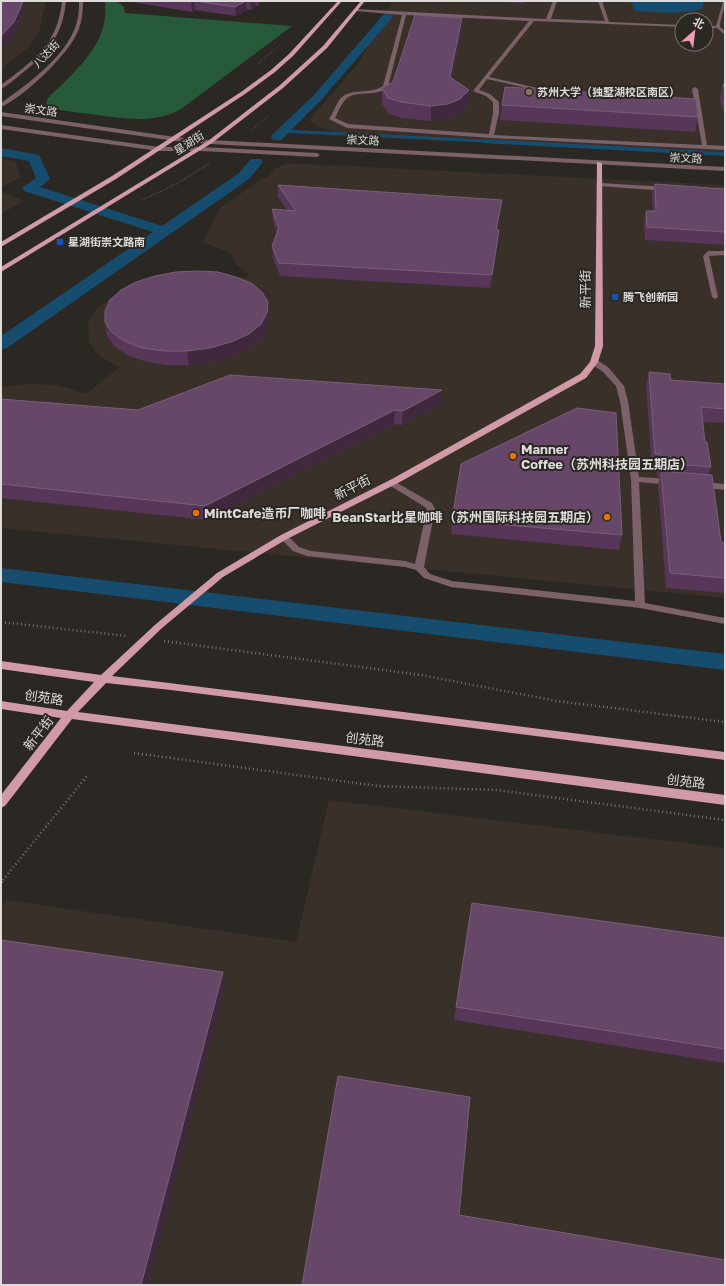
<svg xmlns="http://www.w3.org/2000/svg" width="726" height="1286" viewBox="0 0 726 1286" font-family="'Golos Text','Noto Sans SC',sans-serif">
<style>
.built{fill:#383029;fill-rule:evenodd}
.green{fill:#275a3b}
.water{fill:#164d6f}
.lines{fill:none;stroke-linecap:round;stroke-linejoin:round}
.stream-far1{stroke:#164d6f;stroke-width:3}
.stream{stroke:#164d6f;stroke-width:4}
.canal{fill:#164d6f;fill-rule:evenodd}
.path-far3{stroke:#777471;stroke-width:1;stroke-dasharray:0.5 1.5;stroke-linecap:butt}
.path-far2{stroke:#777471;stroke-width:1.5;stroke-dasharray:0.5 2;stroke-linecap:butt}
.path-far1{stroke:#777471;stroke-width:2.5;stroke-dasharray:1 3;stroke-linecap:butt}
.path{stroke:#777471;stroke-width:3.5;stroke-dasharray:1.5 4;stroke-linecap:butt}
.minor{fill:#7c6169;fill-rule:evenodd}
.major{fill:#d19aa9;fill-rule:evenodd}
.wall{fill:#58365a}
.shaded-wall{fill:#40293e}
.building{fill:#664767;stroke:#795f79}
.education-dot{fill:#8d6e63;stroke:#2b2824;stroke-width:1.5}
.transit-dot{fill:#1a4fb4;stroke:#2b2824;stroke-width:1.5}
.food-dot{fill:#e8710a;stroke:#2b2824;stroke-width:1.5}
.labels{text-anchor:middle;stroke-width:4;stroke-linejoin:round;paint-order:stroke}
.far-street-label{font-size:11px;fill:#dedcda;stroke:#2b2824}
.far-poi-label{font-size:11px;font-weight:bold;fill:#dedcda;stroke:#2b2824;text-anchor:start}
.street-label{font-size:13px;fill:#dedcda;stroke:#2b2824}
.poi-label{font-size:13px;font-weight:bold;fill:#dedcda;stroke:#2b2824;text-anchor:start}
</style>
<rect width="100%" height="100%" fill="#2b2824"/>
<!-- built -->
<path class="built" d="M1,1H46L39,32L29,47L1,69Z
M395,1H725V152L338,133L318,127L309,120L358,64L383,16ZM682,20H706V44H682Z
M1,159L15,161L21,177L1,187Z
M288,163L725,185V598L1,528V387L27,384L58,385L86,394L120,367L104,359L94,350L89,341L88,322L98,307L119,292L138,284L231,275L245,278L250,276L237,265L231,253L203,242L220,208L259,181L270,175L276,168Z
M1,192L24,201L1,214Z
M329,800L725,848V1285H1V906L7,900L296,942Z"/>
<!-- green -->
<path class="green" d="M105,1C113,1 118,1 124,7L125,13L292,26L181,109C153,125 122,118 90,114C76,112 61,111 47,107L46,104L48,98C68,78 99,52 104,23C106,16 105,8 105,1Z"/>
<!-- water -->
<path class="water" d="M631,1H701L704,3L701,9C680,15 657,12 635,11Z"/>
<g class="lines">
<!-- stream-far1 -->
<path class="stream-far1" d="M283,131L504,142"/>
<!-- stream -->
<path class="stream" d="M484,141L725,154"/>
<!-- canal -->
<path class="canal" d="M387,14L391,15L392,17L391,19L322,99L281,140H273L271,137L273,134L314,95L383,15Z
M1,148L39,155L50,179L40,187L162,226L239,173L251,159H261L263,162L249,179L7,348L1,349V336L153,232L24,191L22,188L36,178L29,161L1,156Z
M1,568L725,654V670L1,582Z"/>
<!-- path-far3 -->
<path class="path-far3" d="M258,64L280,45
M251,131L268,116"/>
<!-- path-far2 -->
<path class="path-far2" d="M142,200L178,183L210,163"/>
<!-- path-far1 -->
<path class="path-far1" d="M1,622L127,636
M164,641L421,675L557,701L725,722
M134,753L378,786L496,790L725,820
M3,880L87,776"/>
<!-- path -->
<path class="path" d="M1,882L3,879"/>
<!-- minor -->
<path class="minor" d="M62,1H66C63,35 47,54 21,74C15,79 8,85 1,89V85C33,61 58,44 62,1Z
M79,1H83C83,12 82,21 78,31C69,54 24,97 1,107V103C29,83 72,53 78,17C79,12 79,6 79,1Z
M553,1H557L551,19L605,21L598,1H602L609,22L682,25V27L534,21L489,77L555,92L552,94L487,79L479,90L490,94L499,102V113L494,135L702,145L692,89L695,87L698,89L707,145L725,146V150L491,138L347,128L329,119C333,113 336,105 340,99C351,87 370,95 383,86L402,15L356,11L354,9L546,19ZM406,15L529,21L473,91L486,96L493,102V113L489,134L348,124L335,118C338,112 341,104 346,99C358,89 376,98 388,87Z
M725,1C725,10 720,18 720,27L725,31V35L717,28H706V26H716L723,2Z
M1,112L175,137L210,140L725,167V171L210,144L175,141L1,116Z
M1,125L159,147H200L317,153L320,155L317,157L200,151H159L1,129Z
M600,183L667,187L670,189L667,191L598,186L597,185Z
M708,251H725V255L709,256L718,297L715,299L712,297L703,256Z
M591,360H597L608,367L624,386L628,401L639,477L671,479L675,482L671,485L639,482L645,603L725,618V624L640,608L451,587L424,578L416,570L405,567L307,556L293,551L279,537L284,534L287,535L299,547L311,551L405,561L415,564L427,509L425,507L389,485L388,483L392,480L432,503L435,509L424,567L430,574L452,581L635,601L631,479L620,401L616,386L602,371L591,364Z
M701,482L725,484V490L698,487L697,485Z"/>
<!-- major -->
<path class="major" d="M338,1H342L293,56L275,72L245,94L116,179L1,247V242L112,176L241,92L271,70L289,54Z
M361,1H365L327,48L283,88L212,143L1,272V267L208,141L279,86L323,46Z
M597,162L602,163L603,346L598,362L586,378L398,483L287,539L223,577L162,628L112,676L725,752V760L171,690L106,683L78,712L725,795V805L72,719L5,806L1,808V795L61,718L1,709V701L67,711L94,682L1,669V661L101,675L156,624L217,573L281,535L392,479L580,374L590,362L595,346Z"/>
</g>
<!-- wall -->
<path class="wall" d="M126,1H262L258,6H256L251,10H247L236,16L195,10L192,12Z
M481,1H525L524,3Z
M461,31L452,78L469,90L468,105L459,114L447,119L431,121L401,118L388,113L382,104V88L393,82Z
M723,84H725V118L720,99Z
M502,105L698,117L695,132L500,120Z
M655,184L725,189V245L645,240L644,223L646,211H653L652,197Z
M278,185L500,212L497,230H499L498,243L490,288L280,276L273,258L272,246L277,233L273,222L272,209L287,210L278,197Z
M269,315L268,326L262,338L250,348L233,356L212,362L189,365H166L144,361L127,355L114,346L107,335L105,322Z
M649,372L671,380L725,384V423L702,422L705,442L711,467L708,475L721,542L725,543V593L666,588L658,485L660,477H657V469L652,468L646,386Z
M1,399L138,410L441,404L402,425L394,424L207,520L1,498Z
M452,520L622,535L619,550L451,534Z
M725,938V1063L454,1020L456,1007Z"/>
<!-- shaded-wall -->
<path class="shaded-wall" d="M23,1H26L24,14L16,32L2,47L1,41V36Z
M194,1L195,10L192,12L191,2Z
M246,1L247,10L236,16L235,7Z
M250,1H255L256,6L251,10Z
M258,1H262L258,6Z
M462,18L461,31L449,92L450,77Z
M469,90L468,105L459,114L447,119L431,121V106Z
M502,200L495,242L496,230Z
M499,230L498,243L490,288L492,275Z
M268,302L269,315L268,326L262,338L250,348L233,356L212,362L189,365L187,351Z
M442,390L441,404L402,425L403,411Z
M395,410L394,424L207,520L205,506Z
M223,972L225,985L148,1285H141Z"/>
<!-- building -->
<path class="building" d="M1,1H23L22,4L14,22L1,36Z
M183,1H194L191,2Z
M196,1H246L235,7Z
M415,15L462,18L450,77L469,90L460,99L448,104L431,106L401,102L388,98L382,88L393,82Z
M723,84H725V91Z
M505,87L696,99L698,117L502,105Z
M655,184L725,189V232L647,227L646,211H656Z
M278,185L502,200L496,230H499L492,275L279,263L272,246L279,228L272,209L296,211Z
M197,271L218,272L236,277L251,283L262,292L268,302L267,313L261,324L249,334L231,342L210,348L187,351H164L142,348L124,341L112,332L105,322V311L110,300L121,290L136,282L155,276L176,272Z
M649,372L670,374L671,380L725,384V409L701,407L705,442H707L711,467L661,463L660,454H655Z
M230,375L442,390L403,411L395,410L205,506L1,484V399L138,410Z
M577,408L616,413L622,535L452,520L461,464Z
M661,471L712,475L721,542L725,543V578L670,573Z
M472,903L725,938V1049L456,1007Z
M1,940L223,972L141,1285H1Z
M338,1076L470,1097L459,1215L725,1260V1285H302Z"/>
<!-- markers -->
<circle class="education-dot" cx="529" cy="92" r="4"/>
<g class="transit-dot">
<rect x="56" y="238" width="8" height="8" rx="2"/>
<rect x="611" y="293" width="8" height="8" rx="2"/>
</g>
<g class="food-dot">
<circle cx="513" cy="456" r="4"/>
<circle cx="196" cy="513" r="4"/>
<circle cx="607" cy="517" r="4"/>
</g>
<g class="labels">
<!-- far-street labels -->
<g class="far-street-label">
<text transform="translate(46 54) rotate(-47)" y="4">八达街</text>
<text transform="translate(41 110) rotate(8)" y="4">崇文路</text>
<text transform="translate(363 140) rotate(3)" y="4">崇文路</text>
<text transform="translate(189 143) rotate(-33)" y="4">星湖街</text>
<text transform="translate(686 158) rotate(3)" y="4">崇文路</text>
</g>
<!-- far-poi labels -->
<g class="far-poi-label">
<text x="537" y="96">苏州大学（独墅湖校区南区）</text>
<text x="68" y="246">星湖街崇文路南</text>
<text x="623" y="301">腾飞创新园</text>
</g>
<!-- street labels -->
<g class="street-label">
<text transform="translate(585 289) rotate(-90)" y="5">新平街</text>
<text transform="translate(352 487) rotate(-27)" y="5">新平街</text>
<text transform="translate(44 697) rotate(9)" y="5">创苑路</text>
<text transform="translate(38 733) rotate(-52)" y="5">新平街</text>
<text transform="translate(365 739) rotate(7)" y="5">创苑路</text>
<text transform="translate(686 781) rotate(7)" y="5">创苑路</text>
</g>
<!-- poi labels -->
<g class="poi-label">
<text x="521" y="454">Manner<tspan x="521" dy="15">Coffee（苏州科技园五期店）</tspan></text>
<text x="204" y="518">MintCafe造币厂咖啡</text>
<text x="599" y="522" text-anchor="end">BeanStar比星咖啡（苏州国际科技园五期店）</text>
</g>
</g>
<!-- border -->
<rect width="726" height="1286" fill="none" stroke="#dedcda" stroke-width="4"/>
<!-- north arrow -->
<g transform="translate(694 32) rotate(28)"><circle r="19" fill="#2b2824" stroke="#73706d"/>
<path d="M0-3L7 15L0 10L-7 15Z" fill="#f09ab6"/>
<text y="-6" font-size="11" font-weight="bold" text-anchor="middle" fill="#dedcda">北</text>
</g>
</svg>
